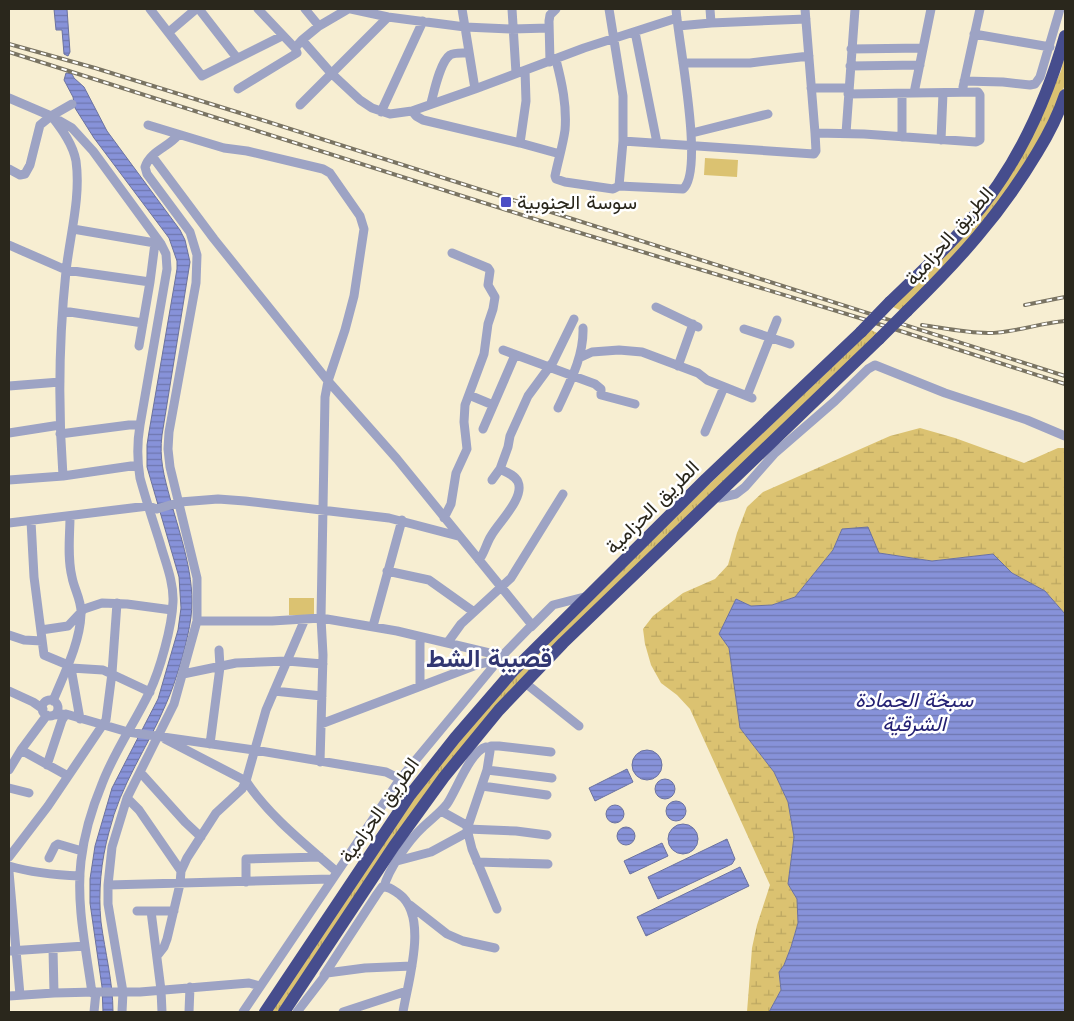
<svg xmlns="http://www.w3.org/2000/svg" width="1074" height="1021" viewBox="0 0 1074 1021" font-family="Jost,Vazirmatn,sans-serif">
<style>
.grass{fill:url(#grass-tufts)}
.wetland{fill:url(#wetland-marsh)}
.pitch{fill:#dbc271}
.water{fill:url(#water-rules);stroke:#6b72a0}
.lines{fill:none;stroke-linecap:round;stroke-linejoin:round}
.minor{stroke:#9da3c4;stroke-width:9}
.highway{stroke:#464d8d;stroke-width:12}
.rail-casing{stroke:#7a7463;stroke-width:4}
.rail{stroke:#fff;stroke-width:2;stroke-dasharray:5.5;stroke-linecap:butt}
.highway-bridge{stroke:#464d8d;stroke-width:12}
.poi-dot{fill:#4c4fc5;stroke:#fff;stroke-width:2}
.labels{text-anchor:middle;stroke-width:5;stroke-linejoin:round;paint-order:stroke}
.poi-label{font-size:20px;fill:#2a271c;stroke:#fff;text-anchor:start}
.street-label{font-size:20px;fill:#2a271c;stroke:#fff}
.water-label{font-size:21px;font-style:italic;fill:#242173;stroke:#fff}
.district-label{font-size:25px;font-weight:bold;fill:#313671;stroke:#fff}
</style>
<defs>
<pattern id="grass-tufts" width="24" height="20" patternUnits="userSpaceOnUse" patternTransform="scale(1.25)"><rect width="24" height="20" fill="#dbc271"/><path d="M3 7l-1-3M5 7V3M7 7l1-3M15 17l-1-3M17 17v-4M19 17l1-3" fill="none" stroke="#bca761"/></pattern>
<pattern id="wetland-marsh" width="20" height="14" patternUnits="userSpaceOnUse" patternTransform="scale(1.25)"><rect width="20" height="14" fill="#dbc271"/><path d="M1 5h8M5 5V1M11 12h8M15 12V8" fill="none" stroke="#bca761"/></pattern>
<pattern id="water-rules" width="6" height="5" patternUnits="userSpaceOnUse" patternTransform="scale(1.25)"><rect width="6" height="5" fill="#8792d9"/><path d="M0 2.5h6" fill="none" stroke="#6f77af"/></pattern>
</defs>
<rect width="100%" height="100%" fill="#f7eed2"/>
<!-- grass -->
<path class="grass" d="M1065,54V85L1042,136L989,220L902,311L893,307L955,244L1051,93L1061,71Z
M871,330L879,334L501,704L279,1012H266L370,857L460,736L591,597Z"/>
<!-- wetland -->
<path class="wetland" d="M920,428L955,438L1024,463L1058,448H1065V614L1045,591L1012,573L993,554L932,561L879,553L842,529L833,550L795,597L772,605L751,606L736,599L719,634L729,648L740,728L774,772L788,802L794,837L788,884L797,899L798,923L791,947L784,965L779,972L781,990L769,1012H747L752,948L757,925L770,885L690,709L677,695L661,683L651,665L645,644L643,629L653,616L683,593L715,579L728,565L737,533L747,507L763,492L890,436Z"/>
<!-- pitch -->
<path class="pitch" d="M705,158L738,160L737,177L704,175Z
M289,598H314V615H289Z"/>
<!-- water -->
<path class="water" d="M54,9H67L70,52L68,56L64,54L62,30H56Z
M66,73L72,74L74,78L84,87L107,131L180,230L185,240L190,262L162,435C159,458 164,476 170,498C180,536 196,577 191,617C188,641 176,682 166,704C147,749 121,783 109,832C101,861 98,892 101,922C105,952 113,982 113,1012H103L102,987L90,903V879L95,846L112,788L158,699L178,630L181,608L179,577L147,467V445L149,432L177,269V261L169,238L94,138L75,108L73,97L64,80Z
M868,527L879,553L932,561L993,554L1012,573L1045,591L1065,614V1012H769L781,990L779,972L784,965L791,947L798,923L797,899L788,884L794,837L788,802L774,772L740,728L729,648L719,634L736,599L751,606L772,605L795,597L833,550L842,529Z
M632 765a15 15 0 1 1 30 0a15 15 0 1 1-30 0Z
M627,769L633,782L595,801L589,788Z
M655 789a10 10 0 1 1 20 0a10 10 0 1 1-20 0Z
M666 811a10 10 0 1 1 20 0a10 10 0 1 1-20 0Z
M606 814a9 9 0 1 1 18 0a9 9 0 1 1-18 0Z
M668 839a15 15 0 1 1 30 0a15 15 0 1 1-30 0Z
M617 836a9 9 0 1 1 18 0a9 9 0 1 1-18 0Z
M727,839L735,859L732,864L658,899L648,877Z
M662,843L668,856L630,874L624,861Z
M740,867L749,886L646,936L637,917Z"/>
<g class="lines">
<!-- minor -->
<path class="minor" d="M150,9L202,76L282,36
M199,9L237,58
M258,9L295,48L302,40L331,73L360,100L372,108L390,114L412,111L475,89L584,48L677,18
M305,9L319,26
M351,9L388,17L465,27L475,89
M462,9L465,27L512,29L549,28
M512,9L516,73
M609,9L623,96V141L619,186
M710,9L711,23
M678,26L711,23L806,19
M169,32L196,9
M635,32L657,143
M974,34L1050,47
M302,40L319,26L348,9
M851,49L923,48
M556,60C562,83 567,106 565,130C563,145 558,161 555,176L556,179L565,182L613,189L619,186L683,189C705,171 678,41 676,9
M550,62L549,21L550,15L556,9
M683,63H750L809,56
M850,66L920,65
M525,70L526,101L520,143L560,154
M964,81L1003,82L1030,85L1035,84L1040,77L1060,9
M963,87L980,9
M811,88H849
M238,89L297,53L295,48
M914,93L931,9
M9,98L51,116L40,125L30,165L25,174L20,175L9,169
M431,103C434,92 440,62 450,55C455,52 463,53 469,53
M300,105L388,17
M412,111L416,116L423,120L520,143
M381,112L423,21
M51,116L72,128L93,151L161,244L166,254L167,269L140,425C137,443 137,460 140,478C146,500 153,521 160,543C165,561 174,582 173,602C172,627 160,670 149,693C134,724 114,752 102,784C92,808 84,835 81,861C76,904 86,949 92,993
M51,116L72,104
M53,118C63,131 73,145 76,161C81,197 70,235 66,271C59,338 58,408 63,476
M148,125L224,148L247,151L323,169L330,173L360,216L364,229L354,296L345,330L328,381L325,397L321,618L323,655L320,762
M692,133L768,114
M815,133L864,134L976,142L980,140V95L978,92L848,94
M846,133L855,9
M902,137V94
M941,140L943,93
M623,141L814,154L816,151L815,133L805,9
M152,156L214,239L328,381L397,459L532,625L502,656L400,779L243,1012
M73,229L155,243L150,282L139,346
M9,245L66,270L150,282
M656,307L698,327
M63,311L143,323
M744,329L790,344
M503,350L595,384L601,389V395L635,404
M579,358L592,352L619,350L642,352L698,373L707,380L752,398
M678,366L693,324
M9,386L60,382
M469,395L493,405
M747,396L777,320
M558,408C570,382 584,356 583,328
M483,429L515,355
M705,432L724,387
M9,433L60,425
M60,434L129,425H140
M9,480L63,476L138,465
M492,480L500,469L508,447L510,436L528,396L553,362L574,319
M716,496L719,498L736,494L745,487L775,453L835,401L868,369L875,365L945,393L1027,420L1065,436
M444,518L451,504L456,473L467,449L464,422L465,405L484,354L488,324L493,309L495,297L488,285L490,271L488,268L452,253
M31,521L34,577L44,655L68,665L71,668L80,719
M9,523L148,506L157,509L180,502L218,499L245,501L389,518L458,536
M479,560C485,552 486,544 491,536C498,523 525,498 518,482C515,475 506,472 500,469
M387,571L429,580L474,612
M197,621H272L321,618L397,631L502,656
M373,626L402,520
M531,627L553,605L588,596
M41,630L68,626L84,609L102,603L127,604L172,610
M9,635L24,640L42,641
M420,637V686
M448,642L461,624L511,578L563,494
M71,668L103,670L150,692
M183,674L236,663L287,661L323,664
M524,682L579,726
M9,691L33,702L43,709
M274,691L322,696
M42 708a8 8 0 1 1 16 0a8 8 0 1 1-16 0Z
M53,701C64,674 80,643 81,614C82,601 74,589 72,577C67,557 70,535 70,516
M54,715L66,714L128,732L254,750L386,772L400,779
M321,724L479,664L499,660L513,671
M165,739L246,781C269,816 305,844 337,872
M210,744L220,667L219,650
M488,748L491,746H499L551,752
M21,750L68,776
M47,765L62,720L66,714
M9,770L21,750L47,715
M487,770L552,778
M140,772L185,822L201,837
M482,786L547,795
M9,788L29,793
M127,798L139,810L181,871
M441,811L468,826
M467,829L516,831L547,835
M9,857L48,806L106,720L112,673L117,603
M49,858L55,846L58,844L82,851
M397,861L431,852L468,832
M477,862L548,864
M9,866C33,873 55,875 80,876
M9,872L20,995
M246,882V859L320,857
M108,885L331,879
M384,887C388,870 409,840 422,828C430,820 440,813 447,804C456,791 471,750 486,747L490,751L487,770L467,829L472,849L497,909
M410,905L447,934L463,941L495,948
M137,911H174
M151,911L161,990L162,1012
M53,949L54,993
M9,951L85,946
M157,956L164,947L167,939L180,884L181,871L187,858L216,813L242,789L246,781L266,710L305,619
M324,975L377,894L382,887C389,886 393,890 399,894C429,916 408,981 403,1012
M96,992H140L249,983L260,986
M9,996L54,993L96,992L94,1012
M122,1012L123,992L108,904V885L112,847L127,798L174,704L197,621V578L170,467L168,449L169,432L196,283L197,255L190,232L147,174L145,167C150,151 169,147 178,135
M189,1012L190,987
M297,1012L327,973L365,968L412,966
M343,1012L407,991"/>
<!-- highway -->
<path class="highway" d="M890,302C917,276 945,250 970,221C1015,169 1046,103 1065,36
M907,311C958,261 1000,215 1037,153C1048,135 1058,116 1065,95
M265,1012L410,795L455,738L513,671L706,479L861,332
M284,1012L394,846L444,777L499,710L563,643L879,339"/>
<!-- rail casing -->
<g class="rail-casing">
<path id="rail" d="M9,44L95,68L240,113L1065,376
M9,52L541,221L863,319L1065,384
M1025,305L1065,297
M922,325C943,328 966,333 988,333C1014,333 1039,323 1065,321"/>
</g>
<!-- rail -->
<use href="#rail" class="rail"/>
<!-- highway-bridge -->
<path class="highway-bridge" d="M861,332L890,302
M879,339L907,311"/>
</g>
<!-- markers -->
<rect class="poi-dot" x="500" y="196" width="12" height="12" rx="2.5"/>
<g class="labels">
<!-- poi labels -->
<g class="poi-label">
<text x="517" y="209">سوسة الجنوبية</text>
</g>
<!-- street labels -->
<g class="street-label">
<text transform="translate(949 236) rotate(-49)" y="7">الطريق الحزامية</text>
<text transform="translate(652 507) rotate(-45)" y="7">الطريق الحزامية</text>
<text transform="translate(379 810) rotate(-55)" y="7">الطريق الحزامية</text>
</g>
<!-- water labels -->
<g class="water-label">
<text x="914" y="707">سبخة الحمادة<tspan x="914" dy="24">الشرقية</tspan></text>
</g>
<!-- district labels -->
<g class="district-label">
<text x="489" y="667">قصيبة الشط</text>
</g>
</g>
<!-- border -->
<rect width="1074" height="1021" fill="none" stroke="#2a271c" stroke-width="20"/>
</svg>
